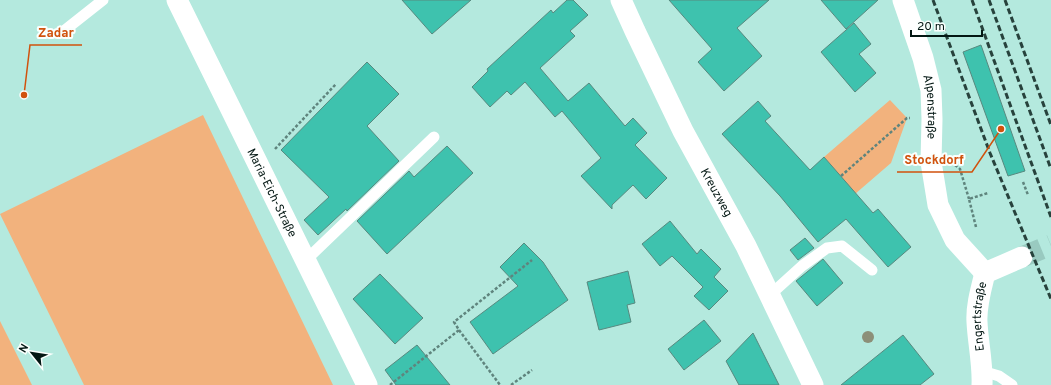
<svg xmlns="http://www.w3.org/2000/svg" width="1051" height="385" viewBox="0 0 1051 385" font-family="Overpass,sans-serif">
<style>
.green{fill:#f2b27d}
.building{fill:#3ec2ae;stroke:#57897f}
.lines{fill:none;stroke-linecap:round;stroke-linejoin:round}
.street-tunnel{stroke:#99cac0;stroke-width:21;stroke-dasharray:21 10;stroke-linecap:butt}
.path{stroke:#5f847d;stroke-width:2.5;stroke-dasharray:3 2;stroke-linecap:butt}
.lane{stroke:#fff;stroke-width:11}
.street{stroke:#fff;stroke-width:21}
.rail{stroke:#27423c;stroke-width:3;stroke-dasharray:6 3;stroke-linecap:butt}
.tree{fill:#8c8f78}
.labels{text-anchor:middle;stroke-width:4;stroke-linejoin:round;paint-order:stroke}
.street-label{font-size:12px;fill:#031713;stroke:#fafffd}
.leader{fill:none;stroke:#d1520d;stroke-width:1.5}
.callout-dot{fill:#d1520d;stroke:#fafffd;stroke-width:1.5}
.callout-label{font-size:13px;text-anchor:middle;font-weight:bold;fill:#d1520d;stroke:#fafffd;stroke-width:4;stroke-linejoin:round;paint-order:stroke}
</style>
<rect width="100%" height="100%" fill="#b4e9de"/>
<!-- green -->
<path class="green" d="M890,100L907,118L891,163L855,194L824,157Z
M203,115L333,385H84L0,214Z
M0,321L32,385H0Z"/>
<!-- building -->
<path class="building" d="M402,0H471L432,34Z
M567,0H573L588,15L570,31L575,36L540,68L568,101L589,83L625,126L633,118L647,133L635,145L667,178L646,199L633,185L612,205V209L581,176L601,158L562,111L555,117L525,82L511,95L507,91L490,107L472,87L488,71L487,69L551,10L553,13Z
M669,0H769L737,28L762,56L724,91L698,62L712,49Z
M821,0H878L846,29Z
M854,23L871,44L859,54L876,73L855,92L821,52Z
M981,45L1025,171L1008,176L963,52Z
M367,62L399,94L367,126L399,161L347,211L346,209L318,235L304,220L329,197L281,150Z
M758,101L771,116L765,121L810,170L824,157L873,213L878,209L911,247L888,267L846,219L818,242L780,196L722,134Z
M447,146L473,173L387,254L357,221L409,171L414,177Z
M670,221L697,254L701,249L721,269L714,277L728,291L709,310L694,296L703,287L672,256L660,266L642,244Z
M805,238L814,248L798,260L790,250Z
M524,243L543,262L568,300L493,354L470,322L518,286L500,267Z
M823,259L843,283L817,306L796,281Z
M628,271L635,303L627,305L631,322L599,330L587,282Z
M380,274L423,318L395,344L353,299Z
M704,320L721,341L684,370L668,349Z
M753,333L779,385H739L726,361Z
M903,335L934,374L920,385H841Z
M417,345L450,385H396L385,370Z"/>
<g class="lines">
<!-- street-tunnel -->
<path class="street-tunnel" d="M1022,257L1051,245"/>
<!-- path -->
<path class="path" d="M275,149L336,84
M955,165L960,169L969,199
M841,176L907,118H910
M1023,182L1028,195
M976,227L969,199L988,193
M459,330L500,385
M390,385L459,330L454,322L532,260
M511,385L532,370"/>
<!-- lane -->
<path class="lane" d="M65,30L103,0
M306,260L434,137
M770,295L802,266L827,248L842,246L872,270
M982,371L999,376L1012,385"/>
<!-- street -->
<g class="street">
<path id="s1" d="M177,0L367,385"/>
<path id="s2" d="M621,0L635,31L683,131L746,246L813,385"/>
<path id="s3" d="M903,0L923,58L931,90L932,119L931,162L938,205L955,240L985,273"/>
<path d="M985,273L1022,257"/>
<path id="s4" d="M982,385C983,364 978,343 977,322C976,306 981,289 985,273"/>
</g>
<!-- rail -->
<path class="rail" d="M933,0L990,153L1051,299
M972,0L1051,217
M989,0L1051,169
M1005,0L1051,125"/>
</g>
<!-- trees -->
<circle class="tree" cx="868" cy="337" r="6"/>
<g class="labels">
<!-- street labels -->
<g class="street-label">
<text dy="4" stroke="none"><textPath href="#s3" startOffset="111">Alpenstraße</textPath></text>
<text dy="4" stroke="none"><textPath href="#s1" startOffset="215">Maria-Eich-Straße</textPath></text>
<text dy="4" stroke="none"><textPath href="#s2" startOffset="215">Kreuzweg</textPath></text>
<text dy="4" stroke="none"><textPath href="#s4" startOffset="69">Engertstraße</textPath></text>
</g>
</g>
<!-- callouts -->
<path class="leader" d="M24 95L30 45H82M1001 129L972 172H897"/>
<g class="callout-dot">
<circle cx="24" cy="95" r="4"/>
<circle cx="1001" cy="129" r="4"/>
</g>
<g class="callout-label">
<text x="56" y="37">Zadar</text>
<text x="934" y="164">Stockdorf</text>
</g>
<!-- north arrow -->
<g transform="translate(32 353) rotate(300)" stroke="#fafffd" stroke-width="3" paint-order="stroke">
<path d="M0-3L7 15L0 10L-7 15Z" fill="#031713"/>
<text y="-6" font-size="11" font-weight="bold" text-anchor="middle" fill="#031713">N</text>
</g>
<!-- scale -->
<path d="M911 30v6h71v-6" fill="none" stroke="#031713" stroke-width="2"/>
<text x="917" y="30" font-size="12" fill="#031713" stroke="#fafffd" stroke-width="3" paint-order="stroke">20 m</text>
</svg>
